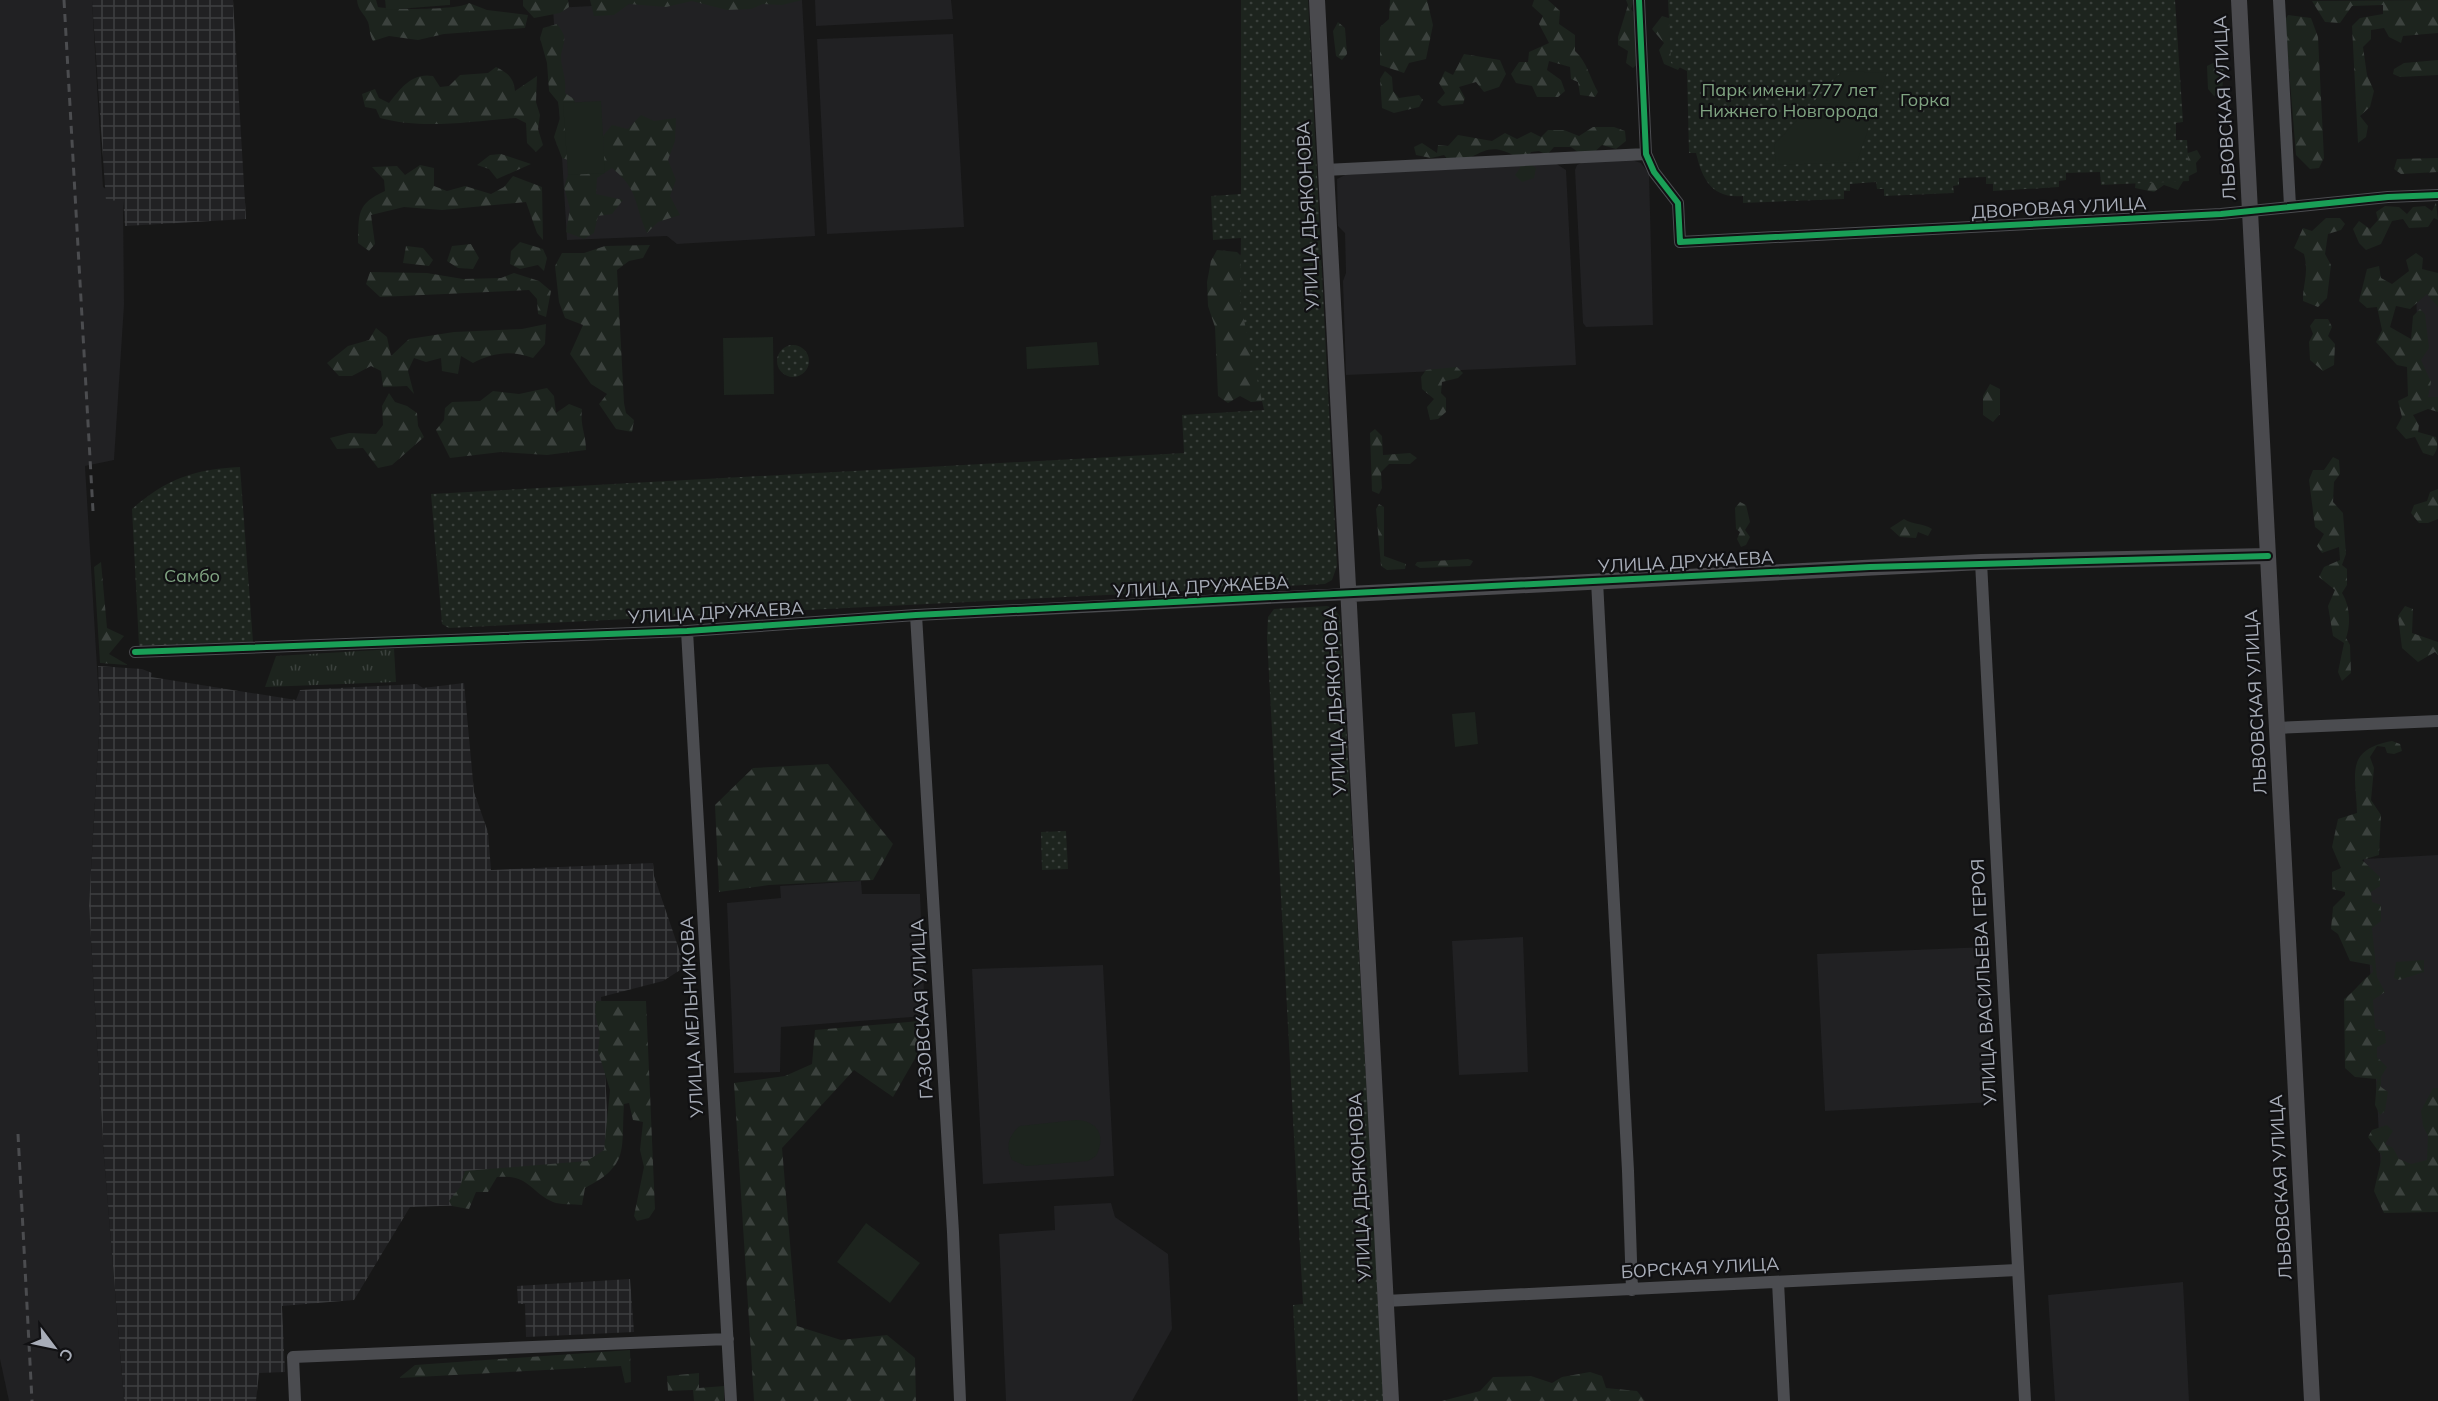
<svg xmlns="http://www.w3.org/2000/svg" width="2438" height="1401" viewBox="0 0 2438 1401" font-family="Mulish,sans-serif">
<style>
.built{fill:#212123}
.industrial{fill:url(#industrial-grid)}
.grass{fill:url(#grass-tufts)}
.forest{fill:url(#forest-firs)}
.park{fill:url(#park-dots)}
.garden{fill:#1d241e}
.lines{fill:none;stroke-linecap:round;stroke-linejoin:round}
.street{stroke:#4b4c50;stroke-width:12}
.secondary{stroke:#4a4a4e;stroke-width:16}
.rail{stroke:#4b4c4f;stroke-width:3;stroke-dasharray:8 6;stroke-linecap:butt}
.cycleway-casing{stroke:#111113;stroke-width:10}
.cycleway{stroke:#1a9f57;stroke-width:6}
.labels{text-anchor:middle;stroke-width:4.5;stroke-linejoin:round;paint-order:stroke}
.park-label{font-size:18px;fill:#7fa381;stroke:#111113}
.street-label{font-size:18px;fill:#a8adb8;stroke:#111113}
</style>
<defs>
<pattern id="industrial-grid" width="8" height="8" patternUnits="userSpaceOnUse" patternTransform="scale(1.5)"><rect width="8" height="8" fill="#212123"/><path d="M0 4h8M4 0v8" fill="none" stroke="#3e3f41"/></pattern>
<pattern id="grass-tufts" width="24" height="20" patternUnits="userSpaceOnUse" patternTransform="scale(1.5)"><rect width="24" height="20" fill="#1d241e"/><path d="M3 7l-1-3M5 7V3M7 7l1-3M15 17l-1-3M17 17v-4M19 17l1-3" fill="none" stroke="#3b413d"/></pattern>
<pattern id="forest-firs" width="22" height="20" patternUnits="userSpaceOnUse" patternTransform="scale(1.5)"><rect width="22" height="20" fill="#1d241e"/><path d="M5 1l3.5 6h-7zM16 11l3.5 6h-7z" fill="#3b413d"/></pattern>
<pattern id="park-dots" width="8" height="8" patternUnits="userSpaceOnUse" patternTransform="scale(1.5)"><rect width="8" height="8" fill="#1d241e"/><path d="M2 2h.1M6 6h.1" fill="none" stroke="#3b413d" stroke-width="1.8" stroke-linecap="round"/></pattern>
</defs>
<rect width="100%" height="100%" fill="#171717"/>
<!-- built -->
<path class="built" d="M0,0H92L103,187L123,200L124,305L114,460L85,466L100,717L89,905L103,1142L124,1401H9L0,1359Z
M707,0H802L815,236L677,244L667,236L567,240L553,8Z
M815,0H951L953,19L816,26Z
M953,34L964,227L827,234L817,39Z
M1629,159L1641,163L1649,174L1653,325L1586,327L1583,323L1575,170L1577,165L1583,162Z
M1555,163L1566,170L1576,365L1346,375L1343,281L1346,273L1345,233L1338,226L1337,179L1345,175Z
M2438,291V406L2420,408L2416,292Z
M2438,855V1206L2383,1209L2364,859Z
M861,881L862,894H920L925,1016L781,1027L780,1072L734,1073L727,903L781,898L780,886Z
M1523,937L1528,1072L1459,1075L1452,941Z
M1987,947L1994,1102L1825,1111L1817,954Z
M1103,965L1114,1176L983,1184L972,969Z
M1111,1203L1115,1217L1168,1254L1172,1329L1132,1401H1006L999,1234L1055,1230L1054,1206Z
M2183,1282L2189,1401H2055L2048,1295Z"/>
<!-- industrial -->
<path class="industrial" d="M92,0H233L246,219L125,226L123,200L106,201Z
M98,666L142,669L152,673L151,677L296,700L300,690L417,684L423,688L464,683L474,792L488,832L491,870L653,863L654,876L685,967L663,981L601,997L610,1166L470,1175L471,1205L410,1207L354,1300L282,1306L285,1372L259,1373L256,1401H124L103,1142L89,905L100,717Z
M630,1279L634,1332L526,1337L525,1304H518L517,1286Z"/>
<!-- grass -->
<path class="grass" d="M394,649L396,682L265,687L276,656Z"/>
<!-- forest -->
<path class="forest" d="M357,0H376L378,7C392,10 460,10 469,3L487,10L528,15L525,28L444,34L418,40L389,36L373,41C369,34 370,28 368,22C364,13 358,11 357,0Z
M523,0H568L569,7L560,13L534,18L523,6Z
M590,0H802L782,5L763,4L751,9L727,10L692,1L666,7L629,4L614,15L594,16Z
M1390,0H1427L1433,25L1426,59L1409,63L1404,73L1380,65V27L1389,19Z
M1534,0H1548L1560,11L1559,24L1575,35V51C1587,62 1590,78 1598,92L1595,97L1580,95L1578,82L1571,79L1570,67L1549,61L1547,70L1561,80L1565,91L1558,97H1537L1532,86L1516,83L1511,74L1519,62H1528L1529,52L1549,43L1539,24L1543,16L1532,6Z
M1626,0H1634L1631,9L1638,18L1640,62L1633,68L1626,63L1628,51L1618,45V37L1628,5Z
M2438,0V33L2403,36L2401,43L2389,37L2384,28L2371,30V39L2363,47L2367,75L2374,91L2370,107L2360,116L2368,126L2366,137L2358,143L2352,26L2360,18L2383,14V5L2352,6L2340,23L2325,22L2312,1Z
M2288,15L2311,18L2318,37L2324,158L2319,168L2310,169L2296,155L2285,20Z
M1662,16L1672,19L1688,56L1678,70L1664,64L1659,50L1664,43L1652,29Z
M1338,22L1345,28L1347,54L1342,60L1336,56L1333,31Z
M557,24C568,38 564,40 561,55C560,65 567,78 565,93L574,99L578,114L577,163L562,158L554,137L560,118L558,102L549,91L547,63L540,38L543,28Z
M1464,54L1500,60L1506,74L1499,87L1484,92L1476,82L1459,87L1465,98L1463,104L1442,106L1437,102L1445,93L1439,83L1445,71L1453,75Z
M2438,60V75L2400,77L2393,74L2394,69L2404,63Z
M2217,61L2224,67L2222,92L2214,96L2208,89L2207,66Z
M496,67C508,73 514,78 515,91L537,76L536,102L540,115L538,129L543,145L536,152L527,143L526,123L516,118C470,121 425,130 380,118L376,109L365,107L362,94L375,89L379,98L389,103C401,88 412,72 433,76L440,87L449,86L460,75L488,73Z
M1385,71L1392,77L1393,91L1399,98L1419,95L1423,100L1419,107L1394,113L1382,108L1380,79Z
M641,115L654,121L676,118L675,141L668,160L676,180L670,196L680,215L658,222L647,233C634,205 639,189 612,168L597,178L596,194L623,200L612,214L598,216L594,233L584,239L566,232L570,209L564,187L568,175L604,152L603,136L612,125L628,129Z
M1593,127H1614L1625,131L1626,141L1616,149L1602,145L1591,155H1582L1571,147H1554L1547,155L1539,151L1531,152L1527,162L1536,168L1534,178L1522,182L1515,175L1520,168V159C1483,136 1482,161 1450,162L1444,155L1431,158L1416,155L1414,147L1422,143L1437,153L1438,145L1448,146L1458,135L1492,141L1505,133L1517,139L1531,132L1541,137L1548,130H1564L1579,136Z
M2197,150L2201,157L2196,163L2197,172L2185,178L2178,190L2164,185L2154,192L2135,188L2137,170Z
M501,154L531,164L497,179L489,169L477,165L490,155Z
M2438,158V172L2401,174L2394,169L2397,159Z
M420,165L434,168V186L447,191L465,186L491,194L504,187L513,176L542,187L543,240L537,233L526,202L442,210L404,207L371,215L375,244L369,251L358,243C359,214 356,204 385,191L384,180L372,167L397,166L405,175Z
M2436,203L2438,220L2434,218L2428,227L2409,228L2403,219L2392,221L2381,244L2366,250L2359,243L2353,229L2359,221L2370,229L2378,220L2376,212L2385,206L2399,207L2407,214L2413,207L2425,206L2432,211Z
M2326,218H2340L2345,224L2341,230L2328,234L2325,254L2331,265L2327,298L2318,307L2303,301C2303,282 2309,274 2304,254L2294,248L2303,228L2312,231Z
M520,242L543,249L547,258L544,271L538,265L520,269L510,264L511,251Z
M471,244L479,258L473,269L458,268L447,261L452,246Z
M650,245L643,258L629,261L617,270L624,403L626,413L634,420L632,432L616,429L599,404L607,394L591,384L570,354L583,325L565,318L559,302L555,266L562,253H584L605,246Z
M406,246L423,248L433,260L429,266L403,263Z
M1217,250L1237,252L1249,264L1264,401L1251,402L1240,396L1228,403L1218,396L1215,327L1208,306L1207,282L1211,261Z
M2416,253L2423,258L2422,269L2438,273V307L2427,294L2410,309L2396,306L2390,327L2411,339L2413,316L2420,309L2425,314L2429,348L2421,360L2431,382L2428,397H2438V412L2428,409L2413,415L2419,425L2418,432L2436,437C2438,445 2438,449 2433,456L2423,453L2415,437L2406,439L2396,428L2402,417L2398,401L2408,396L2407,367L2397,365L2376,342L2382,330L2377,307L2367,308L2359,301L2367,269L2379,266L2381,278L2392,284L2409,271L2406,260Z
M370,272L427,273L463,279L501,278L514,273L539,281L551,291L546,317L538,314L537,299L529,290L380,297L366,284Z
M2315,319H2328L2332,327L2328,336L2335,344L2334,365L2323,371L2310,360L2309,342L2313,334L2310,326Z
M546,324L545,344L533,358C512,350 493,352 473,363L461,356L458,374L442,371L441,358L426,362L414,358L408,371L414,394L407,386L383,387L381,371L371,366L352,376H339L327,363L348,346L369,340L376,328L387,337L391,356L409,339L454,332L522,329Z
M1457,367L1463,373L1458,378L1442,382L1441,393L1446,398V412L1438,419L1430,420L1427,407L1434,399L1422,389L1421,377L1426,370Z
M1990,384L2000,389V414L1993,422L1983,415V396Z
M547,388L554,396L556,413L569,404L582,409C580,427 586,434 586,450L547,455L501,452L450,458L436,430L444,420L445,408L452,402L480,401L493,391L519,394Z
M389,393L395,402L407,406L417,413L418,426L424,437L392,465L378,468L363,448L337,449L330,438L349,433L376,434L383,425L382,406Z
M1375,429L1382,436L1383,455L1410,453L1417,458L1410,464H1389L1381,472L1382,488L1379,494L1372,491L1370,433Z
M2333,457L2339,460L2340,474L2334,482L2333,502L2343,513L2346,554L2342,565L2347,569V585L2342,593C2350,606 2351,624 2346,638L2350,645L2351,673L2342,681L2338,672L2344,643L2333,636L2328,606L2335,590L2319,577L2324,567L2340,560L2339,547L2322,553L2317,546L2324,534L2315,527L2309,480L2313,470H2324Z
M2438,489V519L2428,523H2419L2411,513L2414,505L2427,501L2430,492Z
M1740,502L1746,505L1750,522L1745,530L1750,537L1746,545L1741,547L1737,539L1740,532L1736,529L1735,508Z
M1379,504L1384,507V556L1406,564L1405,569L1387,570L1381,566L1376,509Z
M1904,519C1913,525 1923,523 1932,529L1928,536L1918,532L1916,538L1900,537L1890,528Z
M1468,559L1473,561L1470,566L1420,568L1415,565L1417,562Z
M101,562L107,628L124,636L109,654L128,665L100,663L94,567Z
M2405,606L2413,609L2412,633L2438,642V655L2435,652L2418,662L2402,648L2398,616Z
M2392,741L2400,744L2402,751L2394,754L2387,753L2385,747L2377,746L2370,757L2374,768L2371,800L2381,815L2379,855L2362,860L2380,877V886L2371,892L2372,902L2381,905V921L2372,928L2377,977L2385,992L2373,1000L2375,1028L2385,1032L2386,1043L2377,1047V1057L2387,1067L2381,1077V1087L2388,1092L2385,1111L2380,1115L2375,1105L2377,1079L2355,1077L2345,1068L2344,999C2356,990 2361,981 2373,972L2372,965L2350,961L2338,934L2331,929L2333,907L2345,895V892L2332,889V872L2341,868L2332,847L2338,819L2357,813C2356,774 2344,750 2392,741Z
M828,764L893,844L873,880L769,885L719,892L715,805L753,768Z
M2424,960V972L2399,980L2394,978L2396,962Z
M596,1001H646L655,1209L649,1218L637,1221L634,1216L644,1167L640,1150L643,1122L633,1120L629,1103L624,1104C621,1150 630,1165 585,1188L582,1205C573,1204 560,1205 553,1202C531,1193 529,1174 497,1177L488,1192H476L469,1209L452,1206L449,1201L460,1187L465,1171L587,1161L604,1150L610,1090L598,1051L600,1034L595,1013Z
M920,1021L917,1055L893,1097L854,1070L782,1148L797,1326L841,1340L887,1335L915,1358L916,1401H754L734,1083L785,1076L812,1064L815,1030Z
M2433,1088H2438V1212L2384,1213L2374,1191L2382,1156L2368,1137L2372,1130L2387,1125L2393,1131L2385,1144L2393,1148L2399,1159L2411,1164L2427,1160L2428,1136L2423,1126L2421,1111Z
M630,1350L631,1382L625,1383L621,1366L399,1378L415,1365Z
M1590,1372L1602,1376L1606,1388L1637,1391L1645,1401H1442L1480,1391L1493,1377L1531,1376L1552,1383L1562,1377Z
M699,1373V1388L724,1386V1401H694L693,1390L668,1391L667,1376Z"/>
<!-- park -->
<path class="park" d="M1241,0H1308L1337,566L1332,580L1325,584L449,628L442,624L431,494L1184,453L1182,415L1264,410L1240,302L1241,238L1213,240L1211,196L1241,194Z
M1668,0H2175L2183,122L2176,123V140H2187L2189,181L2101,185L2100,172L2066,173V180L2059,181V187L1993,191V184H1986V177L1959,178V185L1953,186L1954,193L1884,196V189H1877L1876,182L1850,184V191H1844V199L1743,203V196C1711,199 1702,178 1696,153H1689L1687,71L1671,63Z
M777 361a16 16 0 1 1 32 0a16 16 0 1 1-32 0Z
M240,467L253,642L139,646L132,509C166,479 195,469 240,467Z
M1327,606L1333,608L1340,616L1384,1401H1298L1293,1305L1303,1304L1267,638L1268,617L1274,609Z
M1066,831L1068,869L1042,870L1041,832Z"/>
<!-- garden -->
<path class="garden" d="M385,0H450V5L386,10Z
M1842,71L1887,73L1857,162L1776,165L1774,145Z
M601,101L605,173L568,175L563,103Z
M773,337L774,394L724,395L723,338Z
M1097,342L1099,365L1027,369L1026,347Z
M1475,712L1478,744L1455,747L1452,714Z
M1076,1120C1099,1121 1106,1137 1096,1156L1088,1161L1026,1166L1012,1160C1005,1146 1009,1135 1020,1126Z
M866,1223L920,1263L890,1303L837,1262Z"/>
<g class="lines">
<!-- street -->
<path class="street" d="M1639,0L1646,154L1654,172L1678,203L1680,242L2221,214L2388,197L2438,195
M2279,0L2290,206
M1325,170L1646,154
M1981,562L2025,1401
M1597,581L1628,1171L1632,1290
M916,615L953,1232L960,1401
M687,631L731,1401
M135,652L687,631L916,615L1349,594
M2277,728L2438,721
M1778,1282L1784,1401
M1385,1301L2017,1270
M295,1401L293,1357L728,1339"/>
<!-- secondary -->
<path class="secondary" d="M1317,0L1391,1401
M2239,0L2312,1401
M1349,594L1981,562L2268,556"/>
<!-- rail -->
<path class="rail" d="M64,0L93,511
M18,1134L32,1401"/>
<!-- cycleway casing -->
<g class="cycleway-casing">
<path id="cycleway" d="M1639,0L1646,154L1654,172L1678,203L1680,242L2221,214L2388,197L2438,195
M135,652L687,631L916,615L1870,567L2268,556"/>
</g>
<!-- cycleway -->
<use href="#cycleway" class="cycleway"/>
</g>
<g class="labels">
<!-- park labels -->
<g class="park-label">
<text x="1789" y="96">Парк имени 777 лет<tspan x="1789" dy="21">Нижнего Новгорода</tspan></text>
<text x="1925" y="106">Горка</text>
<text x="192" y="582">Самбо</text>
</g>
<!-- street labels -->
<g class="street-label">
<text transform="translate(2225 108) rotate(-93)" y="6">ЛЬВОВСКАЯ УЛИЦА</text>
<text transform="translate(2059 208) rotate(-3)" y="6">ДВОРОВАЯ УЛИЦА</text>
<text transform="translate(1308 216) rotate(-93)" y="6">УЛИЦА ДЬЯКОНОВА</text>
<text transform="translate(1686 562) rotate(-3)" y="6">УЛИЦА ДРУЖАЕВА</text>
<text transform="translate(1201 587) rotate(-3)" y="6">УЛИЦА ДРУЖАЕВА</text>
<text transform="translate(716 613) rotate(-3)" y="6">УЛИЦА ДРУЖАЕВА</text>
<text transform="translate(1335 701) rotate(-93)" y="6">УЛИЦА ДЬЯКОНОВА</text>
<text transform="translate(2256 702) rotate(-93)" y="6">ЛЬВОВСКАЯ УЛИЦА</text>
<text transform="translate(1984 982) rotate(-93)" y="6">УЛИЦА ВАСИЛЬЕВА ГЕРОЯ</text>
<text transform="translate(922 1009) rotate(-93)" y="6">ГАЗОВСКАЯ УЛИЦА</text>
<text transform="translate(692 1017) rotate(-93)" y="6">УЛИЦА МЕЛЬНИКОВА</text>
<text transform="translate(1360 1187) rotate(-93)" y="6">УЛИЦА ДЬЯКОНОВА</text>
<text transform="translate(2281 1187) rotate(-93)" y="6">ЛЬВОВСКАЯ УЛИЦА</text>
<text transform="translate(1700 1268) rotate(-3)" y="6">БОРСКАЯ УЛИЦА</text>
</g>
</g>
<!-- north arrow -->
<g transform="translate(54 1347) rotate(122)" stroke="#111113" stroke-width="4.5" paint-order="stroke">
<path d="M0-4.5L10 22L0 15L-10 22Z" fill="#a8adb8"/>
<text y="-9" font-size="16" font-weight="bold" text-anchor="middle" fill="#a8adb8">С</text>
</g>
</svg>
